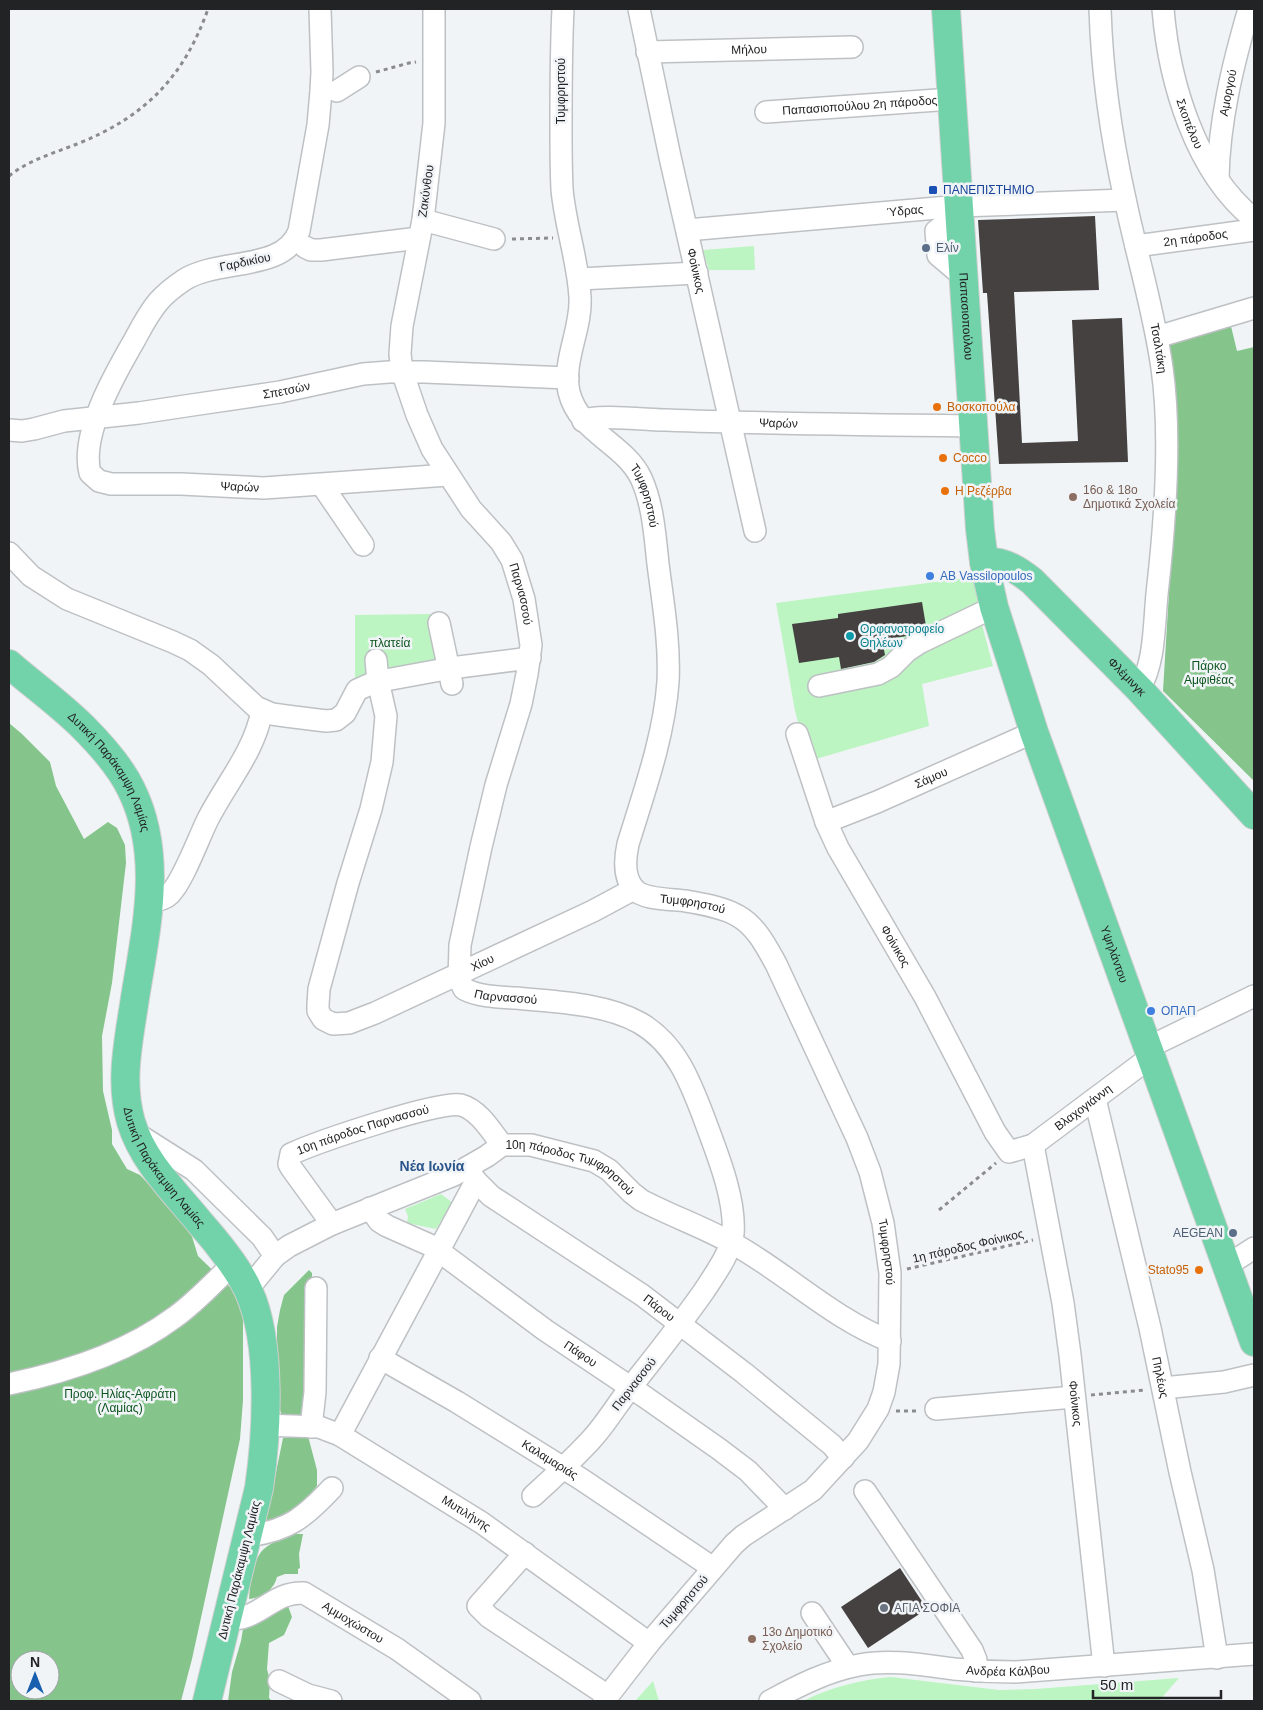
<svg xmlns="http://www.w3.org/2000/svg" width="1263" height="1710" viewBox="0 0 1263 1710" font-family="Helvetica,sans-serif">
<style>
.green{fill:#bcf5c1}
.forest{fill:#85c58b;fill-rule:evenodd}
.building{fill:#444140}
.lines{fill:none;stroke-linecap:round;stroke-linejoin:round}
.minor-casing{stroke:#bec1c4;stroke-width:24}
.major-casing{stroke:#cecfcf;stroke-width:30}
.path{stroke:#8a8c8f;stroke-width:3;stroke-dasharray:4 4;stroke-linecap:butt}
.minor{stroke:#fff;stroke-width:21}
.major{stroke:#72d3aa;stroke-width:28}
.transit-dot{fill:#1a4fb4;stroke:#f1f4f7;stroke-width:2}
.service-dot{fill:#5c6f8a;stroke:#f1f4f7;stroke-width:2}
.food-dot{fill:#e8710a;stroke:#f1f4f7;stroke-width:2}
.education-dot{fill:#8d6e63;stroke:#f1f4f7;stroke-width:2}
.shop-dot{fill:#3f7fe0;stroke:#f1f4f7;stroke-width:2}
.culture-dot{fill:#0f9aa8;stroke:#f1f4f7;stroke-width:2}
.worship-dot{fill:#6b7280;stroke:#f1f4f7;stroke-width:2}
.labels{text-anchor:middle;stroke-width:5;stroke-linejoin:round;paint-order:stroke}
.street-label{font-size:12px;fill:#222325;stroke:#f1f4f7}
.transit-label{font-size:12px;fill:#164399;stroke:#f1f4f7;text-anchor:start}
.service-label{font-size:12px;fill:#4e5e75;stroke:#f1f4f7;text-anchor:start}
.food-label{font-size:12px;fill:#c56008;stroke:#f1f4f7;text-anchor:start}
.education-label{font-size:12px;fill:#785e54;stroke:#f1f4f7;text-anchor:start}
.shop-label{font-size:12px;fill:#366cbe;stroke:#f1f4f7;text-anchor:start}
.culture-label{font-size:12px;fill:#0d838f;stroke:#f1f4f7;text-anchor:start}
.park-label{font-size:12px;fill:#0c541e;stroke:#f1f4f7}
.worship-label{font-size:12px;fill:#5b616d;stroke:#f1f4f7;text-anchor:start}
.neighbourhood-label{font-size:14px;font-weight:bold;fill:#2a558a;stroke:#f1f4f7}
</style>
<rect width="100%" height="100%" fill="#f1f4f7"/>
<!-- green -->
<path class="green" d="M754,246L755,270H709L703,250Z
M973,577L981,621L993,666L922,684L929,726L809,761L795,711L776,603Z
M432,614L442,665L355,685V615Z
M441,1194L453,1203L436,1229L407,1223L408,1216L405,1209Z
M891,1677L999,1690L1035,1689L1179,1678L1159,1701H803C832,1687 859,1680 891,1677Z
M653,1681L659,1701H634L636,1700Z"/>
<!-- forest -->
<path class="forest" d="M1230,322L1237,351L1254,347V781L1163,691L1171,559L1163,342Z
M9,723L22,734L50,762L56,786L84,839L108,822L117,828L125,845L126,863L112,983L102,1036L103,1091L112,1130V1144L127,1169L140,1175L182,1220L190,1230L198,1256L231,1288L238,1299L243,1315V1400L240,1439L192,1659L181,1701H9ZM20,1660H50V1690H20Z
M309,1270L312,1273V1277L306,1418L282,1419L281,1412L277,1406V1327L280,1310L284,1295Z
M308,1436L317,1470V1486L304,1501L284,1517L266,1525L264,1518L274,1482L283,1438Z
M292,1534H303L299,1554L300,1568L298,1569V1574H285L277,1577C274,1590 262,1598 249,1599C250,1585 252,1564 261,1552C267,1544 282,1539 292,1534Z
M275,1606H288L292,1617L284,1635L269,1643L267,1669L270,1681L269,1698L272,1701H228L232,1672L241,1641L243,1629Z"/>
<!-- building -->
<path class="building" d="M1095,216L1099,290L1014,292L1022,443L1078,441L1072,320L1122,318L1128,462L999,464L987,293H983L978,220Z
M922,602L926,626L907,636L882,640L885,655L874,662L841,669L839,657L799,663L792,624L838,618V614Z
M900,1568L927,1609L868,1648L841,1607Z"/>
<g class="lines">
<!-- minor casing -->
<g class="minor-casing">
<g id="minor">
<path id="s1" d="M320,9L322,72L321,91L318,125L299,231C284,272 218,258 184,280C175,286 165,294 158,302C148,314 141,328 134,341C115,374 80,434 90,473L99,481L111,484H181L264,488L448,475"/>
<path id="s2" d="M434,9V123L423,220L402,326L400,354L402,371L417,415L432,449L471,509L501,542L512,560L524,599L531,645L527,674L521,704L496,785L481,847L460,945L459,979L464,989C480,997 498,997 515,998C555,1002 605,1003 640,1023C676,1044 690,1081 704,1118C716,1151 736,1198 733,1234C730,1254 715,1274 704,1291C681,1324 656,1355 631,1387C617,1404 606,1424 590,1441C572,1460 553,1478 533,1496"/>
<path id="s3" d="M563,9C561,48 561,88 561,127C561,148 561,168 562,189C565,225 578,260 580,297C582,329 562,361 569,392C579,433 624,443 641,478C653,504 655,536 658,564C663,603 670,643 668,682C664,737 644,792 628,844C625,858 623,877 634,889C643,900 672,899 686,901C702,904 723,907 738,916C756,926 766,946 776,964L857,1138L870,1172L883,1223L890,1273L889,1364L884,1392L878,1409L858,1441L813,1490L743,1536L734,1544L649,1643L604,1701"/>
<path id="s4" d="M639,9L670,157L755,531"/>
<path id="s5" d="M1100,9C1102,73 1111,136 1125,199C1137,256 1154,311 1162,368C1172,438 1165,524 1157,594C1154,624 1155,664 1139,689"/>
<path id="s6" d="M1163,9C1169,81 1195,172 1254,219"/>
<path id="s7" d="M647,52L852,47"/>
<path d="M337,91L359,77"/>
<path id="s8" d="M766,112L952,99"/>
<path id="s9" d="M1218,178C1219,121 1233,64 1249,9"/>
<path d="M423,220L494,239"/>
<path d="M944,225L936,231L938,255L964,277"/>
<path id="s10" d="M687,230L960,206L1125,200"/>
<path id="s11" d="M1136,246L1254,230"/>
<path d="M305,247L311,250H321L419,238"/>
<path d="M579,279L697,273"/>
<path d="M1157,337L1254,308"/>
<path id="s12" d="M583,421C593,414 651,420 666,420C769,424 872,425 974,426"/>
<path id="s13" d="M9,430L22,431L34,429L64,421L139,413L192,405L280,392L363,374L389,372H424L568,378"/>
<path d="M322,485L363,545"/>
<path d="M9,553L31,576L67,599L173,642L190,650L211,665L256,707L272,714L286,716L326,721L336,720L345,713L357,690L375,682L451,668L530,658"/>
<path d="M439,623L452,684"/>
<path id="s14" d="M376,660L378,681L386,716L382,762L371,809L348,883L319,989L318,1005V1011L323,1019L333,1024L349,1023L375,1013L593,911L634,889"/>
<path d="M819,686L878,674L891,667L907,651L919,643L994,607"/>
<path id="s15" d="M797,734L826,822L838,848L925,997L995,1132L1009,1152L1033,1145L1152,1056"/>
<path id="s16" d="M826,822L877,802L1034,732"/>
<path d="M149,901C157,901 164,900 170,894C184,879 198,839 208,819C227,782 254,752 262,711"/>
<path d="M1149,1047L1254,996"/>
<path id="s17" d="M1095,1099L1150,1328L1180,1472L1203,1570L1217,1658"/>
<path d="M134,1132L194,1170L262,1237L275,1256"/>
<path id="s18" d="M1033,1145L1063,1303L1070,1355L1104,1666"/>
<path id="s19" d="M467,1168L476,1181L491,1196L642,1295L744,1373L832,1445L843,1458"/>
<path id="s20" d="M370,1208L379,1221L387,1226L432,1246L545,1330L645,1397L719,1449L748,1471L785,1509"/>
<path id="s21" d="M332,1224L292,1169L289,1164L291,1154C317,1142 440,1100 461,1105C479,1110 491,1131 502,1145"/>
<path d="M1226,1266L1254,1248"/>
<path id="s22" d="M248,1289L275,1256L289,1246L332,1224L454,1175L487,1156L502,1145H531L594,1161L609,1170L632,1193L641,1200C675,1218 712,1230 744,1250C794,1280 836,1320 890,1341"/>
<path id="s23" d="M380,1358L457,1402L581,1479L713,1568"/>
<path d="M9,1384C67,1372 127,1353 175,1317C196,1302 214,1282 232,1265"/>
<path d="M1163,1388L1224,1382L1254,1375"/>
<path d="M936,1409L1074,1397"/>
<path id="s24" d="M265,1425L319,1427L340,1435L482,1523L649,1643"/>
<path d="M311,1427L315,1392L316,1288"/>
<path d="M340,1435L476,1181"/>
<path d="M865,1491L972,1650L976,1660V1671"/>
<path d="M247,1536C288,1531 304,1518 332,1488"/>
<path d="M525,1553L478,1606L489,1617L608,1696"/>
<path d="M812,1613L848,1667"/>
<path id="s25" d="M226,1620C231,1619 237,1619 242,1618C266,1611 276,1592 304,1593L397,1649L470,1701"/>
<path d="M279,1681L308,1695L331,1701"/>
<path id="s26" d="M770,1701C798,1686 827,1671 859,1665C890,1659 923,1665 954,1669C974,1671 995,1672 1015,1672L1254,1654"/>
</g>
</g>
<!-- major casing -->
<g class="major-casing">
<g id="major">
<path id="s27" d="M946,9L980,529L984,562L994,607L1034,732L1254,1342"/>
<path id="s28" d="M984,562C1003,560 1018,570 1032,581L1139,689L1254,815"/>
<path id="s29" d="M9,664C33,685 60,704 83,727C101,745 120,766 131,789C164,855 146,929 135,998C129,1039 119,1081 131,1122C143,1162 175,1192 201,1224C216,1241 240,1271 249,1292C272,1343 267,1434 259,1488L207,1701"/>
</g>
</g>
<!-- path -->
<path class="path" d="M376,72L409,63L416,62
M9,176C29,160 54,153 77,144C145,117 184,77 208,9
M512,239L553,238
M939,1210L996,1163
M907,1269L1033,1240
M1091,1395L1145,1390
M896,1411H920"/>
<!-- minor -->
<use href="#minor" class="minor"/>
<!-- major -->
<use href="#major" class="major"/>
</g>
<!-- markers -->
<rect class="transit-dot" x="928" y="185" width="10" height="10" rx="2.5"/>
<g class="service-dot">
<circle cx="926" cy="248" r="5"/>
<circle cx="1233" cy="1233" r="5"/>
</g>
<g class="food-dot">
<circle cx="937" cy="407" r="5"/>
<circle cx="943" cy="458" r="5"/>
<circle cx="945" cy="491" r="5"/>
<circle cx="1199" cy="1270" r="5"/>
</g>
<g class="education-dot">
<circle cx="1073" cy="497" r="5"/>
<circle cx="752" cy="1639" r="5"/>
</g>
<g class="shop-dot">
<circle cx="930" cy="576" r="5"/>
<circle cx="1151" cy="1011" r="5"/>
</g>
<circle class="culture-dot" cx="850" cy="636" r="5"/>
<circle class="worship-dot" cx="884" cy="1608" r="5"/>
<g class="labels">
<!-- street labels -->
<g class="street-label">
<text dy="4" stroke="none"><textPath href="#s7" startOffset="102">Μήλου</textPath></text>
<text transform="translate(561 91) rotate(-90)" y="4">Τυμφρηστού</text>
<text dy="4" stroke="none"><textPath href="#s9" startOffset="86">Αμοργού</textPath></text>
<text dy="4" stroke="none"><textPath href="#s8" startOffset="94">Παπασιοπούλου 2η πάροδος</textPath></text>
<text dy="4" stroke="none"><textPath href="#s6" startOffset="118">Σκοπέλου</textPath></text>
<text transform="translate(426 191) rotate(-82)" y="4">Ζακύνθου</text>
<text dy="4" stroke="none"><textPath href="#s10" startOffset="219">Ύδρας</textPath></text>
<text dy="4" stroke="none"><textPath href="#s11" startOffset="60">2η πάροδος</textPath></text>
<text transform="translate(245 262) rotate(-12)" y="4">Γαρδικίου</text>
<text dy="4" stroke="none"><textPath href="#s4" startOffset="268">Φοίνικος</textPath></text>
<text dy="4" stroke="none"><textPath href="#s27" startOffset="308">Παπασιοπούλου</textPath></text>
<text dy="4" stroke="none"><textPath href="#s5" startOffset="345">Τσαλτάκη</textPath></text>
<text dy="4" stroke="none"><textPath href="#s13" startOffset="281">Σπετσών</textPath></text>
<text dy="4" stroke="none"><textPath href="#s12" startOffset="196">Ψαρών</textPath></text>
<text dy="4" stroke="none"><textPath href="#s1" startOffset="729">Ψαρών</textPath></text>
<text dy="4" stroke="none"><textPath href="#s3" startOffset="518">Τυμφρηστού</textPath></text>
<text dy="4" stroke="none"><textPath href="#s2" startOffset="621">Παρνασσού</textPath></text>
<text dy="4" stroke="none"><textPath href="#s28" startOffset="188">Φλέμινγκ</textPath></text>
<text dy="4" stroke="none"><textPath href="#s29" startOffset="150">Δυτική Παράκαμψη Λαμίας</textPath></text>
<text dy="4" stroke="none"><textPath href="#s16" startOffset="114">Σάμου</textPath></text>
<text dy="4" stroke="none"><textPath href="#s3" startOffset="982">Τυμφρηστού</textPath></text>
<text dy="4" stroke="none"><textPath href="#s15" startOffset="235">Φοίνικος</textPath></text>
<text dy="4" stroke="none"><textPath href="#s27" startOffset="968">Υψηλάντου</textPath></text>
<text dy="4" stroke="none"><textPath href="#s14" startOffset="544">Χίου</textPath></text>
<text dy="4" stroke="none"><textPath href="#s2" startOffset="1070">Παρνασσού</textPath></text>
<text dy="4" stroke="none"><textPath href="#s15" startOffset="558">Βλαχογιάννη</textPath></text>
<text dy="4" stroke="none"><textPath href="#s21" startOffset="160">10η πάροδος Παρνασσού</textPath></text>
<text dy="4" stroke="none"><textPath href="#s29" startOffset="570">Δυτική Παράκαμψη Λαμίας</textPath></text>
<text dy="4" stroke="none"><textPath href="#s22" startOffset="370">10η πάροδος Τυμφρηστού</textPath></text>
<text transform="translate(968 1246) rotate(-13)" y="4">1η πάροδος Φοίνικος</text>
<text dy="4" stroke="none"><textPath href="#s3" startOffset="1402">Τυμφρηστού</textPath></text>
<text dy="4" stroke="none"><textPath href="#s19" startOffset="239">Πάρου</textPath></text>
<text dy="4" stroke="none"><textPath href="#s20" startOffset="258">Πάφου</textPath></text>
<text dy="4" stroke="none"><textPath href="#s17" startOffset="286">Πηλέως</textPath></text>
<text transform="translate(634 1384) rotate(-52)" y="4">Παρνασσού</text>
<text dy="4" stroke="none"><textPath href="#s18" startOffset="262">Φοίνικος</textPath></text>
<text dy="4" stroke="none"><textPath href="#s23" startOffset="198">Καλαμαριάς</textPath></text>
<text dy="4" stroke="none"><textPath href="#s24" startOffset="225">Μυτιλήνης</textPath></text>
<text transform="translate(239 1570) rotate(-76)" y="4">Δυτική Παράκαμψη Λαμίας</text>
<text transform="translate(684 1602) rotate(-49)" y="4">Τυμφρηστού</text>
<text dy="4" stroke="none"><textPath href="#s25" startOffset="141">Αμμοχώστου</textPath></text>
<text dy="4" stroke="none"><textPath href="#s26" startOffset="246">Ανδρέα Κάλβου</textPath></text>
</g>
<!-- transit labels -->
<g class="transit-label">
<text x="943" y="194">ΠΑΝΕΠΙΣΤΗΜΙΟ</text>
</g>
<!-- service labels -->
<g class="service-label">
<text x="936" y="252">Ελίν</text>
<text x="1223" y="1237" text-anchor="end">AEGEAN</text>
</g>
<!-- food labels -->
<g class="food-label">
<text x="947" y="411">Βοσκοπούλα</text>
<text x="953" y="462">Cocco</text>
<text x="955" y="495">Η Ρεζέρβα</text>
<text x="1189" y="1274" text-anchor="end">Stato95</text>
</g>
<!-- education labels -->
<g class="education-label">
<text x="1083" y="494">16ο &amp; 18ο<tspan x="1083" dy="14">Δημοτικά Σχολεία</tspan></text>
<text x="762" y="1636">13ο Δημοτικό<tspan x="762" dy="14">Σχολείο</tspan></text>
</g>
<!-- shop labels -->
<g class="shop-label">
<text x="940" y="580">AB Vassilopoulos</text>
<text x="1161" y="1015">ΟΠΑΠ</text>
</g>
<!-- culture labels -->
<g class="culture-label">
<text x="860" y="633">Ορφανοτροφείο<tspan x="860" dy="14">Θηλέων</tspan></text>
</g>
<!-- park labels -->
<g class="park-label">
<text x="390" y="647">πλατεία</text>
<text x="1209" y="670">Πάρκο<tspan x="1209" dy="14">Αμφιθέας</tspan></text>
<text x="120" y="1398">Προφ. Ηλίας-Αφράτη<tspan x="120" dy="14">(Λαμίας)</tspan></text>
</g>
<!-- worship labels -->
<g class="worship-label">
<text x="894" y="1612">ΑΓΙΑ ΣΟΦΙΑ</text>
</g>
<!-- neighbourhood labels -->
<g class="neighbourhood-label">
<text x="432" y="1171">Νέα Ιωνία</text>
</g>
</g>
<!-- border -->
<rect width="1263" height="1710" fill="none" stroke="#222325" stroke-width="20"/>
<!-- north arrow -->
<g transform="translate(35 1675)"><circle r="24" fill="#f1f4f7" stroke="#9ea0a3"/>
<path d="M0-4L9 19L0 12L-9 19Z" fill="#185faf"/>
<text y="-8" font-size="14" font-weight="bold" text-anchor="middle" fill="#222325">N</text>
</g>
<!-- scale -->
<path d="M1093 1690v8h128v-8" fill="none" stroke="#222325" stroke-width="2.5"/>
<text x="1100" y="1690" font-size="15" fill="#222325" stroke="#f1f4f7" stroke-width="4" paint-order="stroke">50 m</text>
</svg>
